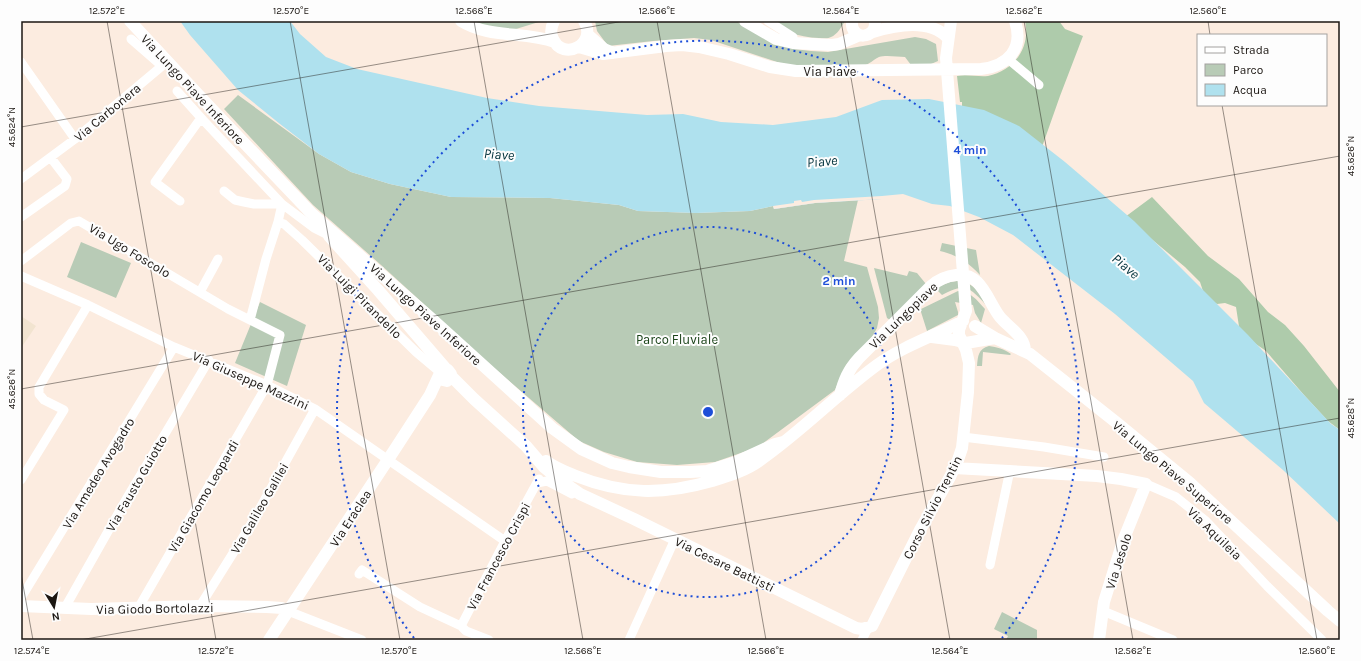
<svg xmlns="http://www.w3.org/2000/svg" width="1361" height="661" viewBox="0 0 1361 661" font-family="Karla,sans-serif">
<style>
.education{fill:#f2e4d0}
.green{fill:#b8cbb6}
.forest{fill:#aecbab}
.water{fill:#afe1ee}
.pier{fill:#fcece0}
.lines{fill:none;stroke-linecap:round;stroke-linejoin:round}
.street{stroke:#fff;stroke-width:9}
.secondary{stroke:#fff;stroke-width:12}
.ticks{fill:none;stroke:#1b1612;stroke-width:1;stroke-opacity:0.45}
.ring{fill:none;stroke:#1d4ed8;stroke-width:2;stroke-dasharray:2 4}
.labels{text-anchor:middle;stroke-width:4;stroke-linejoin:round;paint-order:stroke}
.street-label{font-size:13px;fill:#1b1612;stroke:#fdfdfd}
.park-label{font-size:13px;fill:#1a4318;stroke:#fdfdfd}
.water-label{font-size:14px;font-style:italic;fill:#03333d;stroke:#fdfdfd}
.centre{fill:#1d4ed8;stroke:#fdfdfd;stroke-width:2}
.ring-label{font-size:12px;text-anchor:middle;font-weight:bold;fill:#1d4ed8;stroke:#fdfdfd;stroke-width:4;stroke-linejoin:round;paint-order:stroke}
.neatline{fill:none;stroke:#1b1612;stroke-width:1.5}
.ticks-label{font-size:10px;text-anchor:middle;fill:#1b1612}
</style>
<rect width="100%" height="100%" fill="#fcece0"/>
<!-- education -->
<path class="education" d="M21,316L36,326L21,348Z"/>
<!-- green -->
<path class="green" d="M470,21H542L516,29L502,30Z
M595,21H736L753,31L784,46L794,49L811,51L828,52L915,37L926,39L936,44L938,61L931,64L911,65L905,57C898,57 886,55 879,57C872,60 871,64 862,66L786,65L711,40L694,38L653,41L608,46L597,31Z
M763,21L831,22L845,21C842,26 837,35 831,37C828,39 823,38 819,38C797,37 783,31 763,21Z
M238,95L319,154L351,172L390,184L451,197L550,198L619,205L638,211L696,213L750,211L773,206L774,209L815,203L858,200L844,261L867,267L878,307L879,318L877,328L871,339L846,365L835,390L758,447L715,462L677,465L637,462L604,452L579,441L486,361L381,265L313,205L224,109Z
M81,242L131,263L116,298L67,277Z
M942,243L976,250L980,275C968,262 957,255 940,251Z
M874,268L907,276L909,271L917,273L926,284L890,320L887,318Z
M957,281C974,283 978,290 986,305C968,286 966,283 942,295L935,288L950,282Z
M958,291C970,291 977,300 985,309L981,323L975,313L973,305L955,302L958,312V315L927,331L921,312V309Z
M260,302L306,325L287,386L235,363Z
M989,346C997,347 1004,349 1011,354L1010,355L983,352L982,366H977C978,356 978,349 989,346Z
M1002,612L1037,630V640H1006L1008,636L994,629Z"/>
<!-- forest -->
<path class="forest" d="M1025,21H1059L1065,29L1083,36L1060,96L1042,147L962,109V102H960L957,76C967,74 977,77 988,76C1014,71 1031,47 1025,21Z
M1152,197L1208,256L1239,279L1268,312L1285,325L1304,346L1340,392V430L1328,421L1304,395L1266,351L1240,333L1236,307L1225,303L1217,304L1205,297L1200,282L1185,267L1125,217Z"/>
<!-- water -->
<path class="water" d="M180,21H290L300,34L326,57L357,69L487,98L539,106L647,115L683,114L721,122L773,125L836,117L882,100L929,99L984,110L1019,126L1065,162L1134,221L1248,335L1331,424L1340,430V524L1283,470L1204,403L1193,381L1115,314L1013,235L979,217L950,206L932,204L903,194L882,196V199L815,203L774,209L773,206L750,211L696,213L638,211L619,205L550,198L451,197L390,184L351,172L319,154L280,124L238,90L190,35Z"/>
<!-- pier -->
<path class="pier" d="M882,196V199L815,203L774,209L773,206L794,203V201L801,200L802,202L814,200Z"/>
<g class="lines">
<!-- street -->
<path class="street" d="M768,21L793,37
M131,39L162,66
M1008,59L1039,85
M21,62L75,139
M177,91L203,120
M21,179L75,139L168,61
M224,191L235,200L244,202L254,204H282L314,228L328,235
M180,201L155,182L198,122L203,120L282,204L278,222
M21,217L65,186L67,179L51,158
M21,261L71,223L79,221L228,309L250,320
M21,276L88,305L174,347L267,385L315,409L505,541
M200,292L218,259
M963,437L1044,447L1104,457
M21,480L64,410L44,400L39,394V387L88,305
M537,483L547,481L572,494
M1146,484L1176,497L1206,521L1267,586L1322,640
M990,565L1010,470
M359,574L362,570L420,607L461,626
M21,598L174,347
M200,606L250,526L315,409
M66,608L67,604L128,496L209,360
M140,608V605L267,385L280,335L250,320L266,259L278,222L284,224L302,240L416,352L441,373
M288,611L362,640
M1103,611L1173,640
M489,640L466,631L461,626L505,541L539,479
M629,640L675,539
M862,640L868,628"/>
<!-- secondary -->
<path class="secondary" d="M130,21L208,105L311,213L433,320L552,428L581,449L612,463L629,467L661,472H690L707,471L736,462L775,444L783,442
M461,21C490,39 524,31 555,42
M554,21C551,27 550,33 553,39C563,62 598,44 584,21
M745,21L776,39L793,43L832,45L839,44L860,35
M852,21C850,41 877,40 875,21
M873,32C896,25 930,19 948,38
M587,34L604,49L613,53
M579,47L603,54L666,46L682,45L699,47L729,54L770,67L796,71L981,69C1008,66 1024,49 1015,21
M329,236L378,290L446,369
M975,326L995,338L1030,354L1117,423L1190,483L1328,611L1340,621
M932,337L955,340L966,343L995,338
M451,376L474,399L526,446L544,467L560,480L580,494L634,519L856,628L862,629L872,626L920,530L950,477L958,460L962,448L968,392L969,363L966,350L959,335V330L966,311L946,58L951,21
M840,395C844,380 848,370 859,358L931,286C938,280 947,276 956,275C981,271 988,302 1000,317C1008,327 1025,336 1025,351
M546,461C555,468 566,472 576,476C624,495 663,495 712,481C728,476 745,471 759,461C801,432 836,395 877,365C903,346 934,336 963,321
M954,468L1097,476L1121,479L1146,484L1123,541L1113,573L1104,602L1099,640
M21,606L91,609L200,606L267,607L282,608L288,611
M269,640L395,449L430,395L441,371L448,370L451,374V377L447,381L443,380L440,376"/>
</g>
<!-- ticks -->
<path class="ticks" d="M107,21L216,640M290,21L400,640M474,21L583,640M657,21L766,640M841,21L950,640M1024,21L1133,640M1208,21L1210,35M1222,105L1317,640M21,127L624,21M21,389L1340,156M21,574L33,640M80,640L1340,418"/>
<!-- distance rings -->
<g class="ring">
<circle cx="708" cy="412" r="185"/>
<path d="M414 638A371 371 0 1 1 1002 638"/>
</g>
<g class="labels">
<!-- street labels -->
<g class="street-label">
<text x="830" y="76">Via Piave</text>
<text transform="translate(193 89) rotate(47)" y="5">Via Lungo Piave Inferiore</text>
<text transform="translate(107 112) rotate(-40)" y="5">Via Carbonera</text>
<text transform="translate(130 250) rotate(31)" y="5">Via Ugo Foscolo</text>
<text transform="translate(360 296) rotate(45)" y="5">Via Luigi Pirandello</text>
<text transform="translate(426 314) rotate(42)" y="5">Via Lungo Piave Inferiore</text>
<text transform="translate(903 315) rotate(-44)" y="5">Via Lungopiave</text>
<text transform="translate(251 380) rotate(24)" y="5">Via Giuseppe Mazzini</text>
<text transform="translate(1173 472) rotate(40)" y="5">Via Lungo Piave Superiore</text>
<text transform="translate(98 473) rotate(-59)" y="5">Via Amedeo Avogadro</text>
<text transform="translate(136 483) rotate(-60)" y="5">Via Fausto Guiotto</text>
<text transform="translate(203 496) rotate(-60)" y="5">Via Giacomo Leopardi</text>
<text transform="translate(932 507) rotate(-63)" y="5">Corso Silvio Trentin</text>
<text transform="translate(259 508) rotate(-60)" y="5">Via Galileo Galilei</text>
<text transform="translate(350 518) rotate(-57)" y="5">Via Eraclea</text>
<text transform="translate(1215 533) rotate(44)" y="5">Via Aquileia</text>
<text transform="translate(498 556) rotate(-62)" y="5">Via Francesco Crispi</text>
<text transform="translate(1118 561) rotate(-72)" y="5">Via Jesolo</text>
<text transform="translate(725 564) rotate(26)" y="5">Via Cesare Battisti</text>
<text transform="translate(155 608) rotate(-1)" y="5">Via Giodo Bortolazzi</text>
</g>
<!-- park labels -->
<g class="park-label">
<text x="677" y="344">Parco Fluviale</text>
</g>
<!-- water labels -->
<g class="water-label">
<text transform="translate(499 154) rotate(4)" y="5">Piave</text>
<text transform="translate(822 161) rotate(-5)" y="5">Piave</text>
<text transform="translate(1126 266) rotate(40)" y="5">Piave</text>
</g>
</g>
<circle cx="708" cy="412" r="6" class="centre"/>
<g class="ring-label">
<text x="970" y="154">4 min</text>
<text x="839" y="285">2 min</text>
</g>
<!-- border -->
<rect width="1361" height="661" fill="none" stroke="#fdfdfd" stroke-width="44"/>
<!-- legend -->
<rect x="1197" y="34" width="130" height="72" fill="#fdfdfd" stroke="#a3a19f"/>
<rect x="1205" y="47" width="20" height="6" fill="#ffffff" stroke="#a3a19f"/>
<text x="1233" y="54" font-size="12" fill="#1b1612">Strada</text>
<rect x="1205" y="64" width="20" height="12" fill="#b8cbb6" stroke="#a3a19f"/>
<text x="1233" y="74" font-size="12" fill="#1b1612">Parco</text>
<rect x="1205" y="84" width="20" height="12" fill="#afe1ee" stroke="#a3a19f"/>
<text x="1233" y="94" font-size="12" fill="#1b1612">Acqua</text>
<!-- north arrow -->
<g transform="translate(54 607) rotate(170)" stroke="#fdfdfd" stroke-width="3" paint-order="stroke">
<path d="M0-3L7 15L0 10L-7 15Z" fill="#1b1612"/>
<text y="-6" font-size="11" font-weight="bold" text-anchor="middle" fill="#1b1612">N</text>
</g>
<rect x="22" y="22" width="1317" height="617" class="neatline"/>
<g class="ticks-label">
<text x="107" y="14">12.572°E</text>
<text x="291" y="14">12.570°E</text>
<text x="474" y="14">12.568°E</text>
<text x="657" y="14">12.566°E</text>
<text x="841" y="14">12.564°E</text>
<text x="1024" y="14">12.562°E</text>
<text x="1208" y="14">12.560°E</text>
<text transform="translate(11 127) rotate(-90)" y="4">45.624°N</text>
<text transform="translate(1350 156) rotate(-90)" y="4">45.626°N</text>
<text transform="translate(11 389) rotate(-90)" y="4">45.626°N</text>
<text transform="translate(1350 418) rotate(-90)" y="4">45.628°N</text>
<text x="32" y="654">12.574°E</text>
<text x="216" y="654">12.572°E</text>
<text x="399" y="654">12.570°E</text>
<text x="583" y="654">12.568°E</text>
<text x="766" y="654">12.566°E</text>
<text x="950" y="654">12.564°E</text>
<text x="1133" y="654">12.562°E</text>
<text x="1317" y="654">12.560°E</text>
</g>
</svg>
